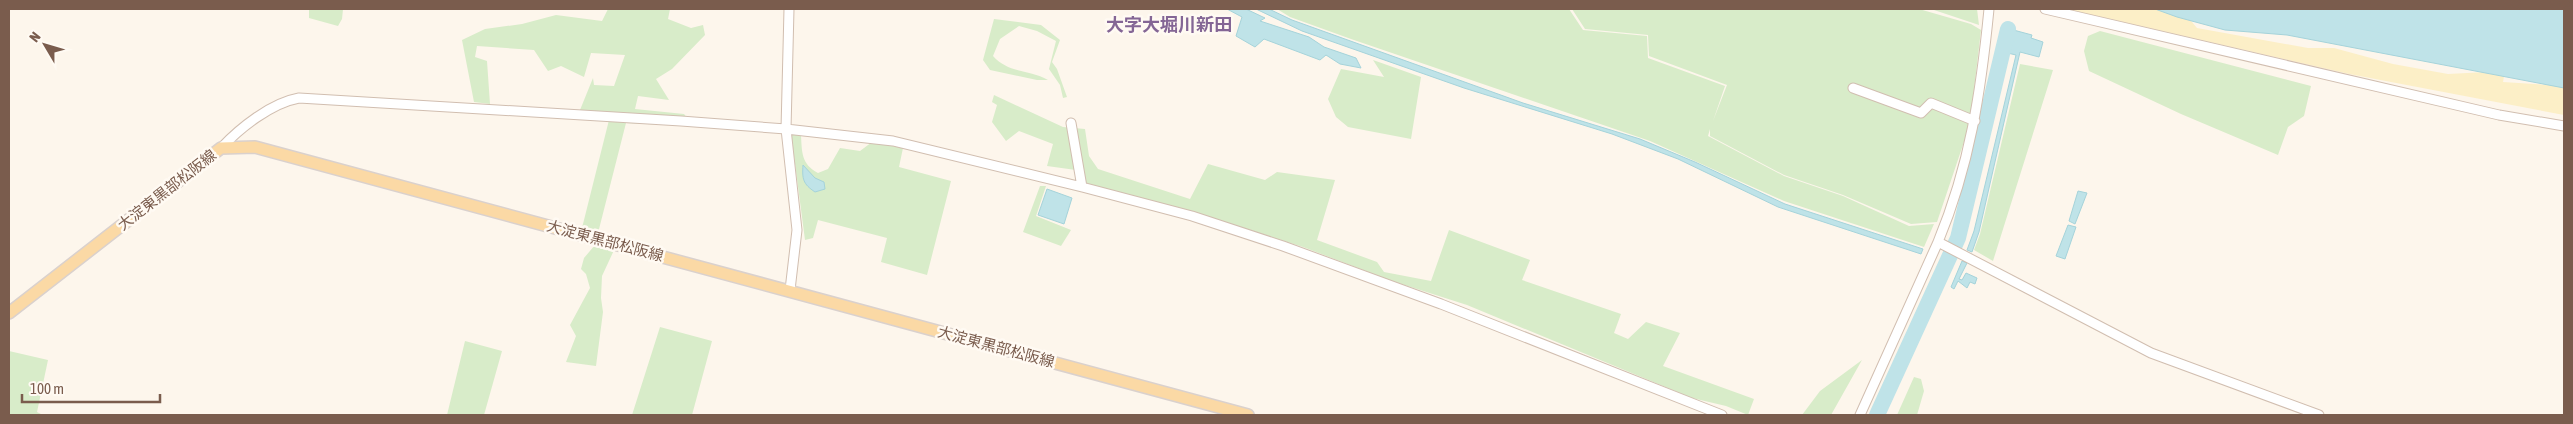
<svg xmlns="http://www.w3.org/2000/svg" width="2573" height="424" viewBox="0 0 2573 424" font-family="'Asap Condensed','Noto Sans JP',sans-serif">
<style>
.green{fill:#d8ecc9}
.sand{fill:#fcefc7}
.water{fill:#bfe3e8;stroke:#a5d3da}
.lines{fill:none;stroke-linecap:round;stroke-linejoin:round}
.river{stroke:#bfe3e8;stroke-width:16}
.minor-casing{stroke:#d1beb0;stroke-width:11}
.major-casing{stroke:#dad1cd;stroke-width:14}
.minor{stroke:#fff;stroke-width:9}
.major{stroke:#fbd9a5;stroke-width:11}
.labels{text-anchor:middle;stroke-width:5;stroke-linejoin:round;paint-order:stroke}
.street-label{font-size:15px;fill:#7a5c4d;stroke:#fffaf3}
.quarter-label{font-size:18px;font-weight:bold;fill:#846695;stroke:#fffaf3}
</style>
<rect width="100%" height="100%" fill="#fdf6ec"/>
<!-- green -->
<path class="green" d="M309,9H343L342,19L338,26L309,18Z
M608,9H670L668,19L691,28L703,25L705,35L672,69L656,79L669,100L638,96L635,109L684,114L688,119L580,110L593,78L594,85L614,86L625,55L591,53L584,77L561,66L548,71L534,50L477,46L475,57L487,61L490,104L474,102L462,40L485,29L522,24L556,15L602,21Z
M1277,9H1569L1583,30L1647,36L1648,58L1725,86L1713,121L1727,85L1649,56L1648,35L1585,29L1572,9H1919L1971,24L1981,30L1970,124L1937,222L1911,224L1843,195L1784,175L1710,136V129L1708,136L1784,176L1843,196L1909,226L1934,224L1924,247L1784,201L1650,141L1351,39L1290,17Z
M1931,9H1977L1979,25Z
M994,19L1041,25L1060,40L1052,62L1057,69L1067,97L1063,98L1060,85L1049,69L1056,41L1037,31L1019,26L1000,39L993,56C1009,74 1030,69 1048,80H1037L990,70L983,60Z
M2100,31L2311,86L2304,116L2288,127L2278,155L2181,114L2089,71L2084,51L2088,36Z
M1373,60L1421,77L1411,139L1348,127L1336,117L1328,99L1341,69L1384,77Z
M2020,64L2053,70L1993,261L1974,250L1980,234Z
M994,95L1063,127L1085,129L1089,156L1098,169L1190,199L1208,164L1265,180L1277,172L1335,180L1317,240L1377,262L1384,272L1431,281L1449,230L1530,260L1522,280L1621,314L1614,333L1628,339L1646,322L1680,333L1663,366L1754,399L1748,415L1726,406L1692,398L1467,305L1392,281L1303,247L1231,224L1087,185L1083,171L1047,166L1053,144L1019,131L1006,141L992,122L997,105L992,102Z
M609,120L671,122L668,125L626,123L598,233L582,228Z
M791,133L801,135C802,152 801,164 818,173L828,169L840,148L860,151L872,142L903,148L899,167L951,181L927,275L881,262L887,238L818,220L813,238L805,240Z
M1040,186H1046L1036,216L1071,230L1061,246L1023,232Z
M595,245L615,248L602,276L601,298L603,312L596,366L566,362L576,336L570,325L590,288L586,274L581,269L584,258Z
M660,327L712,341L692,415H632Z
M465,341L502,351L484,415H447Z
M9,351L48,360L37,412L43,415H9Z
M1862,360L1831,415H1802L1820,391Z
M1914,377L1921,379L1924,391L1917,415H1897Z"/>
<!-- sand -->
<path class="sand" d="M2066,9L2182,10L2197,28L2308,48H2334L2393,64L2448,74L2505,71L2503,82L2564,86V115L2349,74Z"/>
<!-- water -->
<path class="water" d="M1227,9H1246L1265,18L1260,21L1309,37L1324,47L1356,58L1361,68L1340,64L1326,55L1320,60L1264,39L1255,47L1236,36L1242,17Z
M1256,9H1269L1292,20L1523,103L1640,139L1695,162L1785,204L1923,249L1921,254L1778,207L1678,159L1612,134L1464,88L1302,31Z
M2155,9H2564V88L2287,35L2225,30L2177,17Z
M2006,28L2032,35L2031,38L2043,42L2039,57L2020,52L1979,232L1972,252L1967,250L1974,231L2016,55L1999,51Z
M803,165L815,178L824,182L825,189L815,192C803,184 802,179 803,165Z
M1047,189L1072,198L1064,224L1038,215Z
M2078,191L2087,193L2075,224L2069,221Z
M2068,225L2076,227L2065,259L2056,256Z
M1962,261L1967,263L1959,279L1962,280L1966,273L1977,278L1975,284L1970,282L1967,288L1958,281L1954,289L1951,287Z"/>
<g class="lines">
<!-- river -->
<path class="river" d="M1877,415L1958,238L2008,29"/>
<!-- minor casing -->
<g class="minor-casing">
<path id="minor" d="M789,9L786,129L797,230L790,290
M2045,9L2499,115L2564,126
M1853,88L1921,113L1931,103L1975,121
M1071,123L1082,187
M221,148C240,128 271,103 299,98L681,121L786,129L893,141L1082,187L1192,216L1283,246L1441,304L1722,415
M1938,242C1970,165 1981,91 1989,9
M1860,415L1938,242L2151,353L2319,415"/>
</g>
<!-- major casing -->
<g class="major-casing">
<path id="major" d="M9,313L221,148L255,147L1248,415"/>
</g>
<!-- minor -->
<use href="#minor" class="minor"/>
<!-- major -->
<use href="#major" class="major"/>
</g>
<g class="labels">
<!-- street labels -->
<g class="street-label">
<text transform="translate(167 190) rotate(-38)" y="5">大淀東黒部松阪線</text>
<text transform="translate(605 241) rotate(15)" y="5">大淀東黒部松阪線</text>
<text transform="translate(996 347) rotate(15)" y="5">大淀東黒部松阪線</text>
</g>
<!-- quarter labels -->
<g class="quarter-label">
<text x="1169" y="31">大字大堀川新田</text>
</g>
</g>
<!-- border -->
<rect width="2573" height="424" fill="none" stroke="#7a5c4d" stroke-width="20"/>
<!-- north arrow -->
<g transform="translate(45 45) rotate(308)" stroke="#fffaf3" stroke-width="4" paint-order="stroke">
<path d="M0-4L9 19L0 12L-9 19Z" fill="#7a5c4d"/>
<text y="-8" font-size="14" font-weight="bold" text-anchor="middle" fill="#7a5c4d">N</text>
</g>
<!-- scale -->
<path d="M22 394v8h138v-8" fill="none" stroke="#7a5c4d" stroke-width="2.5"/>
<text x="30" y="394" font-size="15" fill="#7a5c4d" stroke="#fffaf3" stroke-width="4" paint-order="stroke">100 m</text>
</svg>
